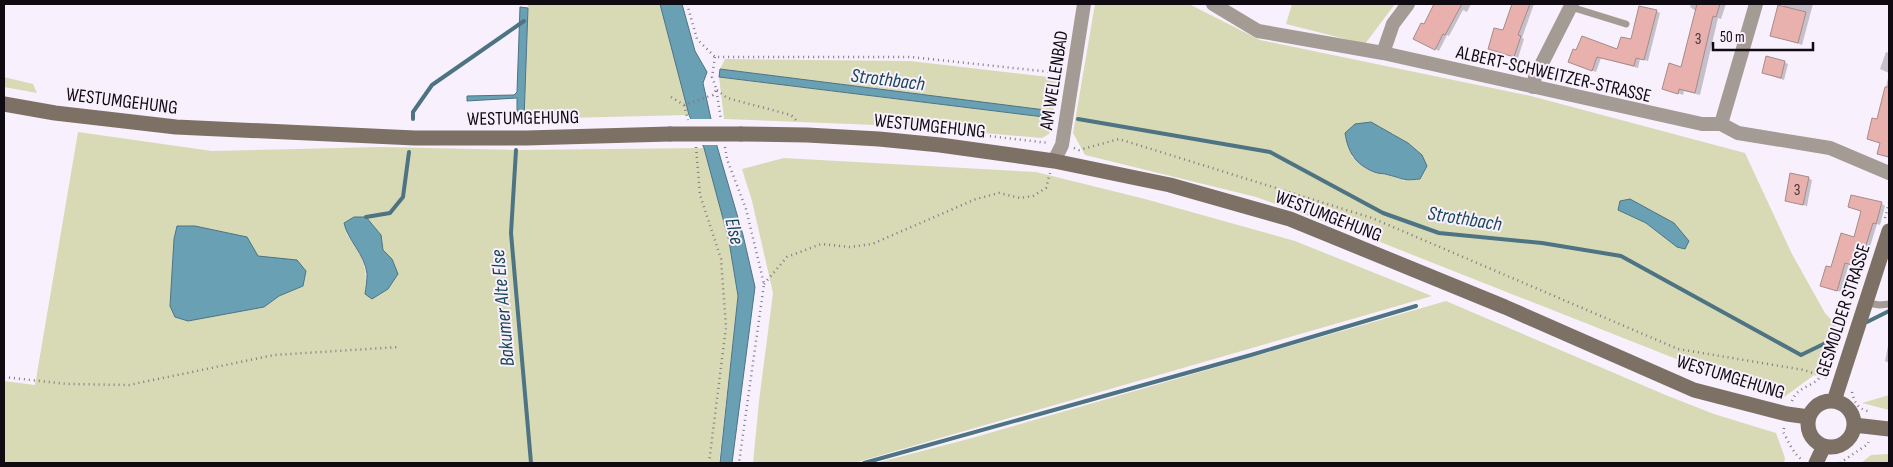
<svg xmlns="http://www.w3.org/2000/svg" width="1893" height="467" viewBox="0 0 1893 467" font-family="'Sofia Sans Condensed',sans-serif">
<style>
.green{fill:#d8dab6;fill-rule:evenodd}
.water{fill:#69a0b4;stroke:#4e7383}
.pier{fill:#f8f0fd}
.shadow{fill:#0003}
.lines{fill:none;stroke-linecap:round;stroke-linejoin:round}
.stream{stroke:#4e7383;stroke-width:4}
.building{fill:#e8b1ae;stroke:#a58b89}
.path{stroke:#7f7983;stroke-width:2.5;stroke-dasharray:1 4;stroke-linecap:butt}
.lane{stroke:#a39b94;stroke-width:7}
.street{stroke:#a39b94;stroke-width:14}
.secondary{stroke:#7d7166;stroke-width:15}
.secondary-bridge{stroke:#7d7166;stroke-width:15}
.labels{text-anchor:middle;stroke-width:4;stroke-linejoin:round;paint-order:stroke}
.number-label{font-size:16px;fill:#463439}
.street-label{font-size:19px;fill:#100b12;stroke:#f8f0fd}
.water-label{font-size:20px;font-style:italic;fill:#184757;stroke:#f8f0fd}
</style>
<rect width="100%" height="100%" fill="#f8f0fd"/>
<!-- green -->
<path class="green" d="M528,4H660L689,115L524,119Z
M1095,4H1189L1260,40L1531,96L1745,153L1792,254L1825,313L1836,325L1821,370L1780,400L1375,240L1256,197L1085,155L1073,133ZM1392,133L1422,155L1405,181L1390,175L1374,173L1351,156ZM1644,207L1655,212L1685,249L1677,247L1646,223L1618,210Z
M1292,4H1395L1365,44L1286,24Z
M725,59L910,61L1058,78L1053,111L720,69Z
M4,77L33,84L37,93L4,87Z
M719,77L1052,118L1049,134L1042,138L901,126L724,119Z
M78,132L212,151L381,147L516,150L704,148L729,241L738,296L719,463H4V381L35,385ZM346,233L383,250L392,259L365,294C368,266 363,256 346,233ZM258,256L275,259L303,286L279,296L264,307Z
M784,158L1036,172L1145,199L1295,241L1432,296L854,463H753L759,401L773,293L752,201L742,169Z
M1446,301L1668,396L1714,414L1776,433L1785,458L1784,463H876L972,438Z
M1889,395V410L1862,403Z
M1889,454V463H1861L1871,455Z"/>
<!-- water -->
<path class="water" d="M660,4H682L695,51L707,72L703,83L717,146L743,235L755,287L732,463H720L738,296L729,241L704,148L689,115Z
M520,7L528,8L524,119L517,120V98L467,101V96L514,95L517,92Z
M720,69L1053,111L1052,118L719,77Z
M1371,122L1408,143L1422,155L1427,166L1420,179C1401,181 1405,179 1389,175C1384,173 1378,174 1374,172C1355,164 1348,152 1345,133L1355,124Z
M1630,199L1674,223L1689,241L1685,249L1677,247L1646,223L1618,210L1620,201Z
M354,217H366L381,235L383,250L392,259L398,274L388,289L372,299L365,294C366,288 367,280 367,274C365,254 348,241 344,223Z
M177,226H195L247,237L258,256L297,260L306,271L303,286L279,296L264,307L188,321L175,317L170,306L174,239Z"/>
<!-- pier -->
<path class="pier" d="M688,119H714L719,145H700Z"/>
<!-- shadow -->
<path class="shadow" d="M1441,4H1471L1467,12L1463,10L1449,36L1447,35L1439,51L1415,38Z
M1513,4H1534L1522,38L1524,39L1518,58L1493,50L1503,32Z
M1691,4H1726L1721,19L1718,18L1700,95L1684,91L1683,95L1664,88L1682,68L1696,11L1690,7Z
M1784,4H1813L1802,45L1771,35Z
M1656,11L1660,13L1648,61L1640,59L1638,68L1601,58L1596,72L1570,62L1618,51L1632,41Z
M1886,52L1889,53V73L1880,69Z
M1784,62L1788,64L1784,80L1763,73Z
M1889,74V158L1878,154L1881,143L1868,138L1878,121Z
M1808,178L1812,180L1807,206L1787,201Z
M1881,203L1885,206L1880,225L1877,224L1863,269L1849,264L1841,292L1822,286L1832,268L1855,239L1862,211L1849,207Z
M1889,341V363L1885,361Z"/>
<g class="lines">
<!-- stream -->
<path class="stream" d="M413,119V112L432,85L524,21
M1078,119L1270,152L1383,213L1439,233L1542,243L1621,256L1801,355L1838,337
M516,150L511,233L531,463
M366,217L390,213L403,197L409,152
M1867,322L1889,311
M864,463L1251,355L1416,306"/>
</g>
<!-- building -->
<path class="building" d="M1434,4H1462L1445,35L1443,34L1435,50L1413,39L1421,23L1424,24Z
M1512,4H1530L1518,35L1521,36L1514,57L1488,49L1494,28L1503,30Z
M1697,4H1720L1716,17L1713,16L1695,93L1679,89L1678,94L1662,89L1669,63L1681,67Z
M1778,5L1806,12L1798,43L1770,36Z
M1639,6L1657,10L1644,60L1636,58L1634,66L1597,57L1592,71L1568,62L1573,49L1576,50L1582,36L1617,49L1621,37L1631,39Z
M1766,56L1785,61L1781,78L1762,73Z
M1885,87H1889V157L1877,154L1880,143L1867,139L1872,118L1877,119Z
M1790,173L1809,177L1803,205L1785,201Z
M1851,195L1882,202L1876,224L1873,223L1859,267L1845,263L1837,291L1820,286L1826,266L1831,267L1841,233L1854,237L1861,211L1848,207Z"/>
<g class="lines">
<!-- path -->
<path class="path" d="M687,4L697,39L715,57H911L1060,73
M715,57L712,77L716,88L721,120
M717,90L727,98L791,115L798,122
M671,97L684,105L713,95L716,90
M684,105L688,120
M980,135L1049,143
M696,147L700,195L721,259L726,327L709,463
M725,147L727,159L746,209L764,284L739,463
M1074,148L1079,150L1119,139L1372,218L1678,349L1804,370L1827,378
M1885,218L1889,203
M764,284L787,257L821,244L850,247L872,244L976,199L999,193L1020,198L1033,196L1046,188L1050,173
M4,377L67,384L129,385L274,355L399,347
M1852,392C1854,402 1858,409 1868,411
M1792,401C1796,389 1807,388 1816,381C1825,374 1830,357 1836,347
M1784,428L1783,432C1788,440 1794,456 1803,460
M1798,463L1799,458
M1840,463L1868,444L1869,439"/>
<!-- lane -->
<path class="lane" d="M1571,7L1626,24
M1866,303L1880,305L1889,304"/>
<!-- street -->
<path class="street" d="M1213,4L1258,31L1383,53L1702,124H1721L1738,133L1830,148L1889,173
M1383,53L1393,24L1408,4
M1533,87L1535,77L1572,4
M1721,124L1756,4
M1054,161L1062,145L1084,4"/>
<!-- secondary -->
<path class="secondary" d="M4,104L55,113L176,127L415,138H526L670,134
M741,134L807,135L879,139L940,145L1054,161L1170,185L1290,219L1505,307L1694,390L1787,414L1809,417
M1834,401L1889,231
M1808 424a23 23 0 1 1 46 0a23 23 0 1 1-46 0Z
M1854,425L1889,429
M1816,463L1824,446"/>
<!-- secondary-bridge -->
<path class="secondary-bridge" d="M670,134H741"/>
</g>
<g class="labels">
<!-- number labels -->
<g class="number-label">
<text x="1698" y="44">3</text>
<text x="1797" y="195">3</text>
</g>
<!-- street labels -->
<g class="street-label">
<text transform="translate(1554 73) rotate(13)" y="7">ALBERT-SCHWEITZER-STRASSE</text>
<text transform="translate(1053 80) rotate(-81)" y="7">AM WELLENBAD</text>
<text transform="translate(122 100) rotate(7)" y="7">WESTUMGEHUNG</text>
<text transform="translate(523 117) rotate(-1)" y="7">WESTUMGEHUNG</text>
<text transform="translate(930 125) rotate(6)" y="7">WESTUMGEHUNG</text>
<text transform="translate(1329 215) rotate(21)" y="7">WESTUMGEHUNG</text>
<text transform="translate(1842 310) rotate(-72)" y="7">GESMOLDER STRASSE</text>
<text transform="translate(1731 376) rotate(17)" y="7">WESTUMGEHUNG</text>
</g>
<!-- water labels -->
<g class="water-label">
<text transform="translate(888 79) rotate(7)" y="7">Strothbach</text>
<text transform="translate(1465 218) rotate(9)" y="7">Strothbach</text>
<text transform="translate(735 231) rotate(77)" y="7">Else</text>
<text transform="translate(502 308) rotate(-95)" y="7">Bakumer Alte Else</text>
</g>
</g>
<!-- border -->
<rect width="1893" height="467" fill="none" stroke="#100b12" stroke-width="10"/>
<!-- scale -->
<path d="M1713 42v8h100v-8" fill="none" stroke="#100b12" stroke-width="2.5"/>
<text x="1720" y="42" font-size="15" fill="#100b12" stroke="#f8f0fd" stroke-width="4" paint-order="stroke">50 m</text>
</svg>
